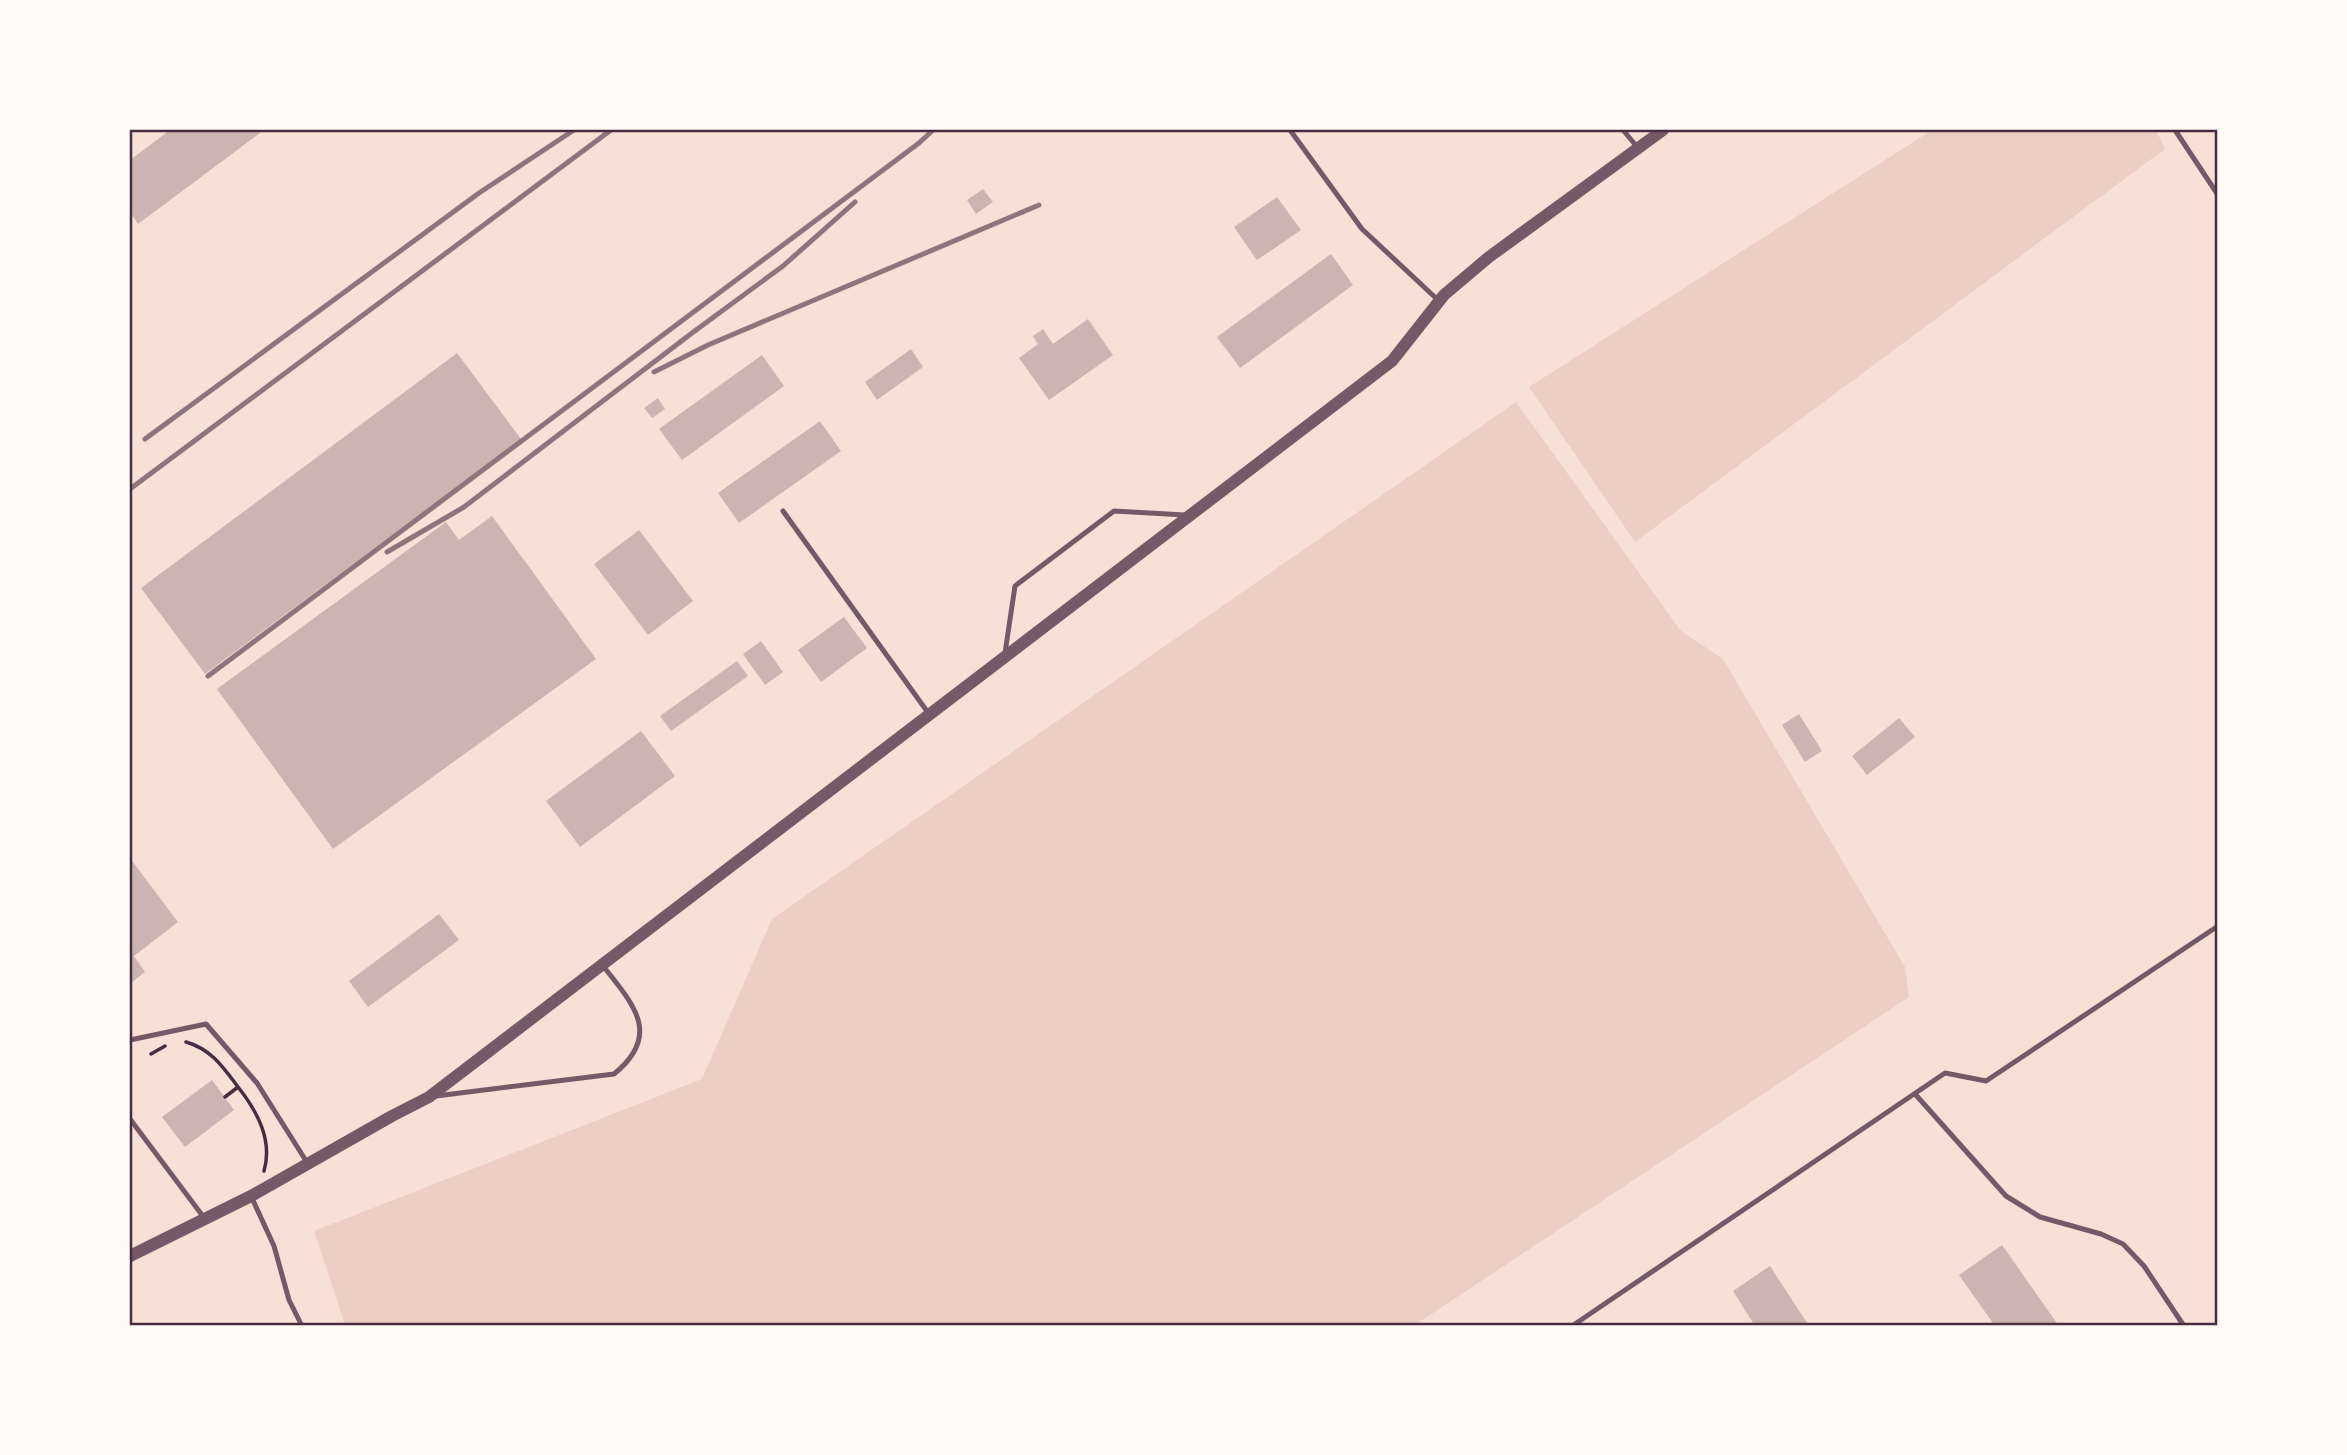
<svg xmlns="http://www.w3.org/2000/svg" width="2347" height="1455" viewBox="0 0 2347 1455" font-family="Montserrat,sans-serif">
<style>
.green{fill:#ebcfc5}
.building{fill:#ccb4b1}
.lines{fill:none;stroke-linecap:round;stroke-linejoin:round}
.path{stroke:#4a2c40;stroke-width:3.5}
.service{stroke:#755966;stroke-width:5}
.tertiary{stroke:#755966;stroke-width:12}
.rail{stroke:#8f747c;stroke-width:5}
.neatline{fill:none;stroke:#4a2c40;stroke-width:2.5}
</style>
<rect width="100%" height="100%" fill="#f7e1d7"/>
<!-- green -->
<path class="green" d="M1932,130H2156L2165,149L1635,542L1529,387Z
M1516,402L1681,631L1723,659L1905,967L1909,997L1415,1325H345L314,1231L702,1079L772,919Z"/>
<!-- building -->
<path class="building" d="M170,130H264L138,224L130,212V160Z
M983,189L993,202L976,214L967,200Z
M1277,197L1301,230L1257,260L1234,227Z
M1331,254L1353,285L1240,368L1217,337Z
M1088,319L1113,355L1049,400L1019,358L1038,344L1033,336L1043,329L1053,344Z
M911,349L923,367L877,400L865,382Z
M457,353L521,439L205,674L141,588Z
M762,355L784,386L682,460L659,429Z
M658,398L665,409L652,418L644,408Z
M820,421L841,451L739,523L718,493Z
M492,516L596,659L333,849L217,689L446,522L459,540Z
M639,530L693,601L648,635L594,564Z
M844,617L867,648L821,682L798,650Z
M761,641L783,672L765,685L743,654Z
M737,661L748,676L671,731L660,716Z
M1799,714L1822,751L1805,762L1782,725Z
M1899,718L1915,737L1867,775L1852,756Z
M641,731L675,776L580,847L546,801Z
M130,858L178,922L134,956L145,972L130,984Z
M439,914L459,940L368,1007L349,981Z
M212,1080L234,1110L185,1147L162,1117Z
M2002,1245L2059,1326H1995L1959,1275Z
M1770,1266L1809,1326H1755L1733,1291Z"/>
<g class="lines">
<!-- path -->
<path class="path" d="M186,1042C211,1049 223,1067 238,1087
M151,1054L165,1046
M225,1097L238,1087C257,1111 273,1140 264,1171"/>
<!-- service -->
<path class="service" d="M1290,130L1362,229L1439,301
M1623,130L1638,148
M2175,130L2218,195
M783,511L929,714
M1005,653L1015,586L1114,511L1185,515
M130,1040L206,1024L257,1083L308,1164
M1915,1094L2006,1196L2040,1217L2101,1234L2123,1244L2144,1266L2184,1326
M436,1096L614,1074C662,1035 634,1005 603,966
M130,1119L205,1219
M251,1196L274,1246L289,1300L302,1326
M1572,1326L1945,1073L1986,1081L2218,926"/>
<!-- tertiary -->
<path class="tertiary" d="M130,1256L251,1196L392,1116L429,1097L1392,361L1444,295L1489,257L1663,130"/>
<!-- rail -->
<path class="rail" d="M654,372L708,345L1039,205
M145,439L479,193L574,130
M130,489L611,130
M387,552L464,507L692,333L783,266L855,202
M208,676L919,143L933,130"/>
</g>
<!-- border -->
<rect width="2347" height="1455" fill="none" stroke="#fffaf5" stroke-width="262"/>
<rect x="131" y="131" width="2085" height="1193" class="neatline"/>
</svg>
